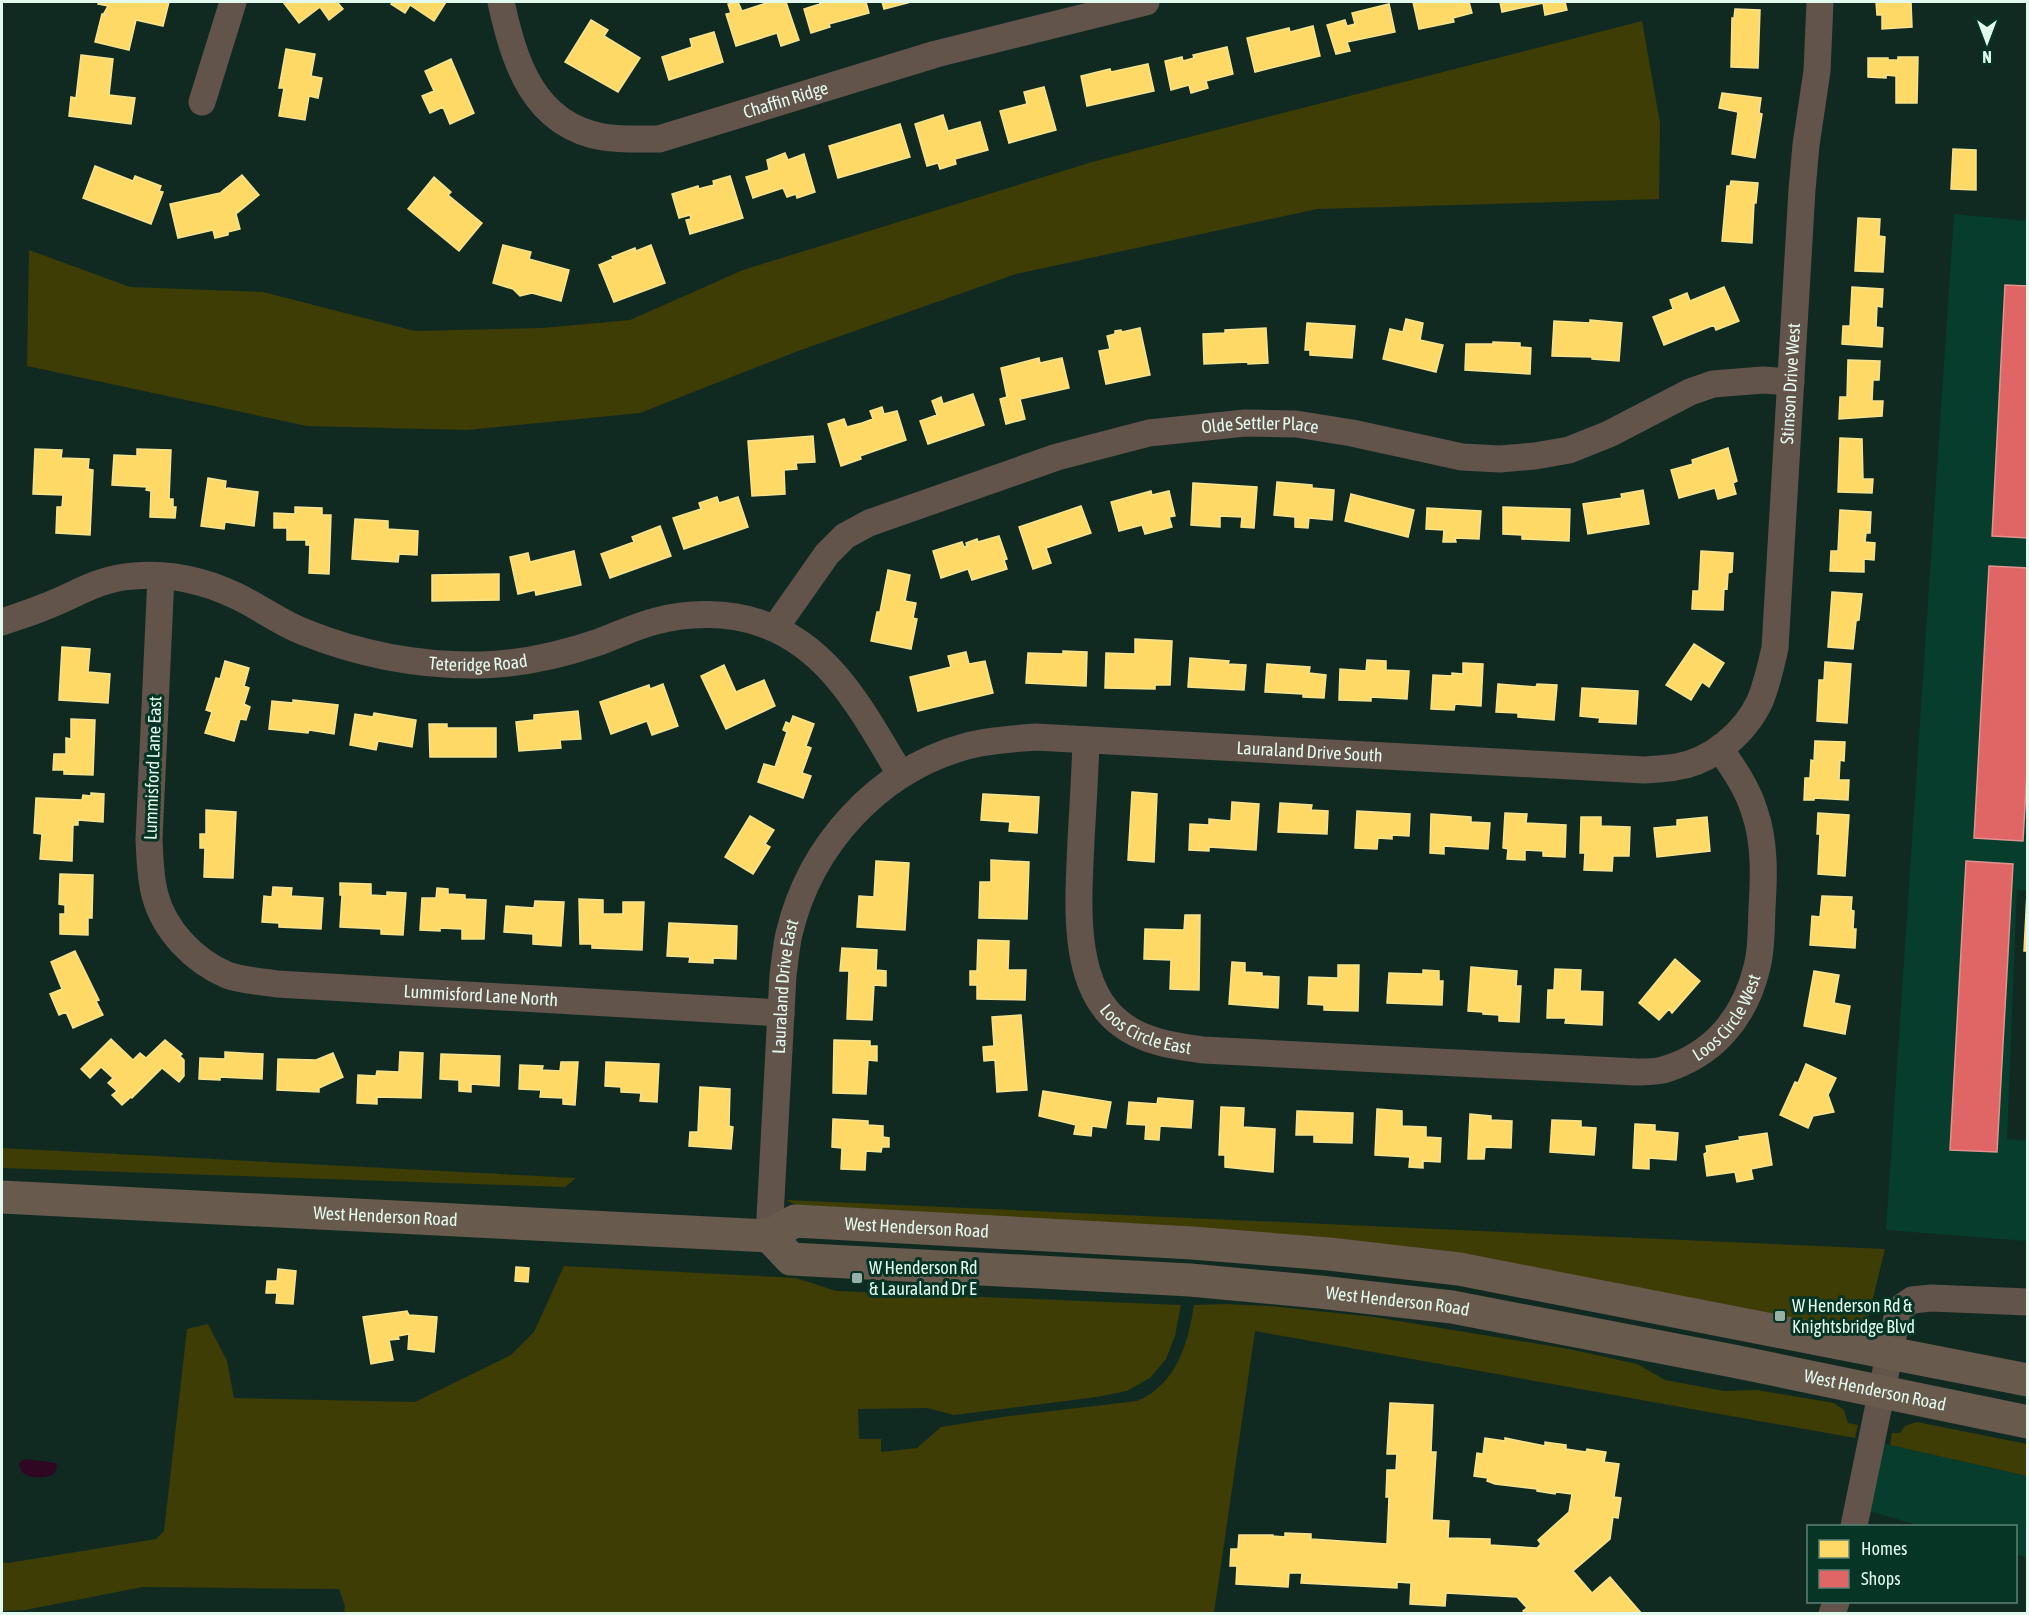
<svg xmlns="http://www.w3.org/2000/svg" width="2029" height="1615" viewBox="0 0 2029 1615" font-family="'Asap Condensed',sans-serif">
<style>
.built{fill:#063d2c}
.green{fill:#3d3d05}
.water{fill:#300722}
.homes{fill:#ffd966;stroke:#f6e38f;stroke-width:1.5}
.shops{fill:#e06666;stroke:#e1928f;stroke-width:1.5}
.lines{fill:none;stroke-linecap:round;stroke-linejoin:round}
.minor{stroke:#62544b;stroke-width:27}
.major{stroke:#685a4c;stroke-width:33}
.poi-dot{fill:#98b1a7;stroke:#063425;stroke-width:2}
.labels{text-anchor:middle;stroke-width:6;stroke-linejoin:round;paint-order:stroke}
.street-label{font-size:18px;fill:#e2f9ee;stroke:#063425}
.poi-label{font-size:18px;fill:#e2f9ee;stroke:#063425;text-anchor:start}
</style>
<rect width="100%" height="100%" fill="#102a22"/>
<!-- built -->
<path class="built" d="M1954,214L2027,221L2028,890H2017L2007,1139L2027,1141V1241L1886,1230Z
M1872,1441L2027,1476V1558L2016,1554V1526H1921L1858,1508Z"/>
<!-- green -->
<path class="green" d="M1642,21L1660,123L1659,199L1317,209L1016,274L798,351L640,413L467,430L307,426L27,366L29,250L130,287L263,292L415,331L542,328L630,320L743,270L1092,162Z
M2,1148L576,1178L565,1187L2,1168Z
M786,1200L1885,1249L1864,1335L1494,1261L800,1207Z
M564,1266L796,1278L836,1291L1181,1305L1175,1336L1166,1359L1150,1378L1127,1391L1097,1397L954,1415L927,1408L858,1409L859,1439H881V1452L917,1448L941,1427L1009,1416L1137,1401C1176,1385 1188,1344 1194,1305L1225,1304L1269,1306L1374,1317L1569,1349L1637,1364L1665,1380L1724,1391L1757,1390L1834,1403L1844,1410L1848,1423L1858,1425L1855,1438L1255,1331L1214,1613L344,1614L345,1606L339,1589L143,1587L25,1610L2,1611V1562L8,1563L156,1539L164,1531L187,1329L208,1324L227,1361L234,1398L415,1402L511,1355L534,1332Z
M1917,1422L2027,1444V1476L1890,1445L1892,1433H1900L1905,1426Z"/>
<!-- water -->
<path class="water" d="M25,1459L56,1463L57,1468L53,1475C40,1479 20,1480 19,1463Z"/>
<!-- homes -->
<path class="homes" d="M99,2H169L163,26L136,20L129,50L95,42L102,14L106,15L104,13L108,6L98,4Z
M283,2H337L343,9L329,20L320,7L299,23Z
M393,2H446L434,21L410,5L405,13L391,4Z
M738,2L742,11L769,2H786L799,40L781,46L777,33L736,46L726,14L731,13L728,4Z
M819,2H866L869,13L829,24L830,27L811,33L804,9L820,4Z
M882,2H911L884,9Z
M1413,2H1469L1472,13L1453,18L1454,22L1419,29Z
M1500,2H1565L1567,10L1545,15L1543,3L1502,12Z
M1876,2H1911L1912,27L1882,29V15H1877Z
M1389,4L1395,32L1347,42L1350,51L1336,54L1327,25L1345,20L1347,26L1355,24L1352,13Z
M1735,9L1760,10L1758,68L1731,67L1732,18H1734Z
M591,20L608,30L604,36L640,58L618,92L565,62Z
M1313,26L1320,56L1255,72L1247,38L1289,28L1290,32Z
M714,32L723,62L669,80L662,57L692,47L690,39Z
M1227,47L1233,74L1206,81L1208,88L1191,93L1189,85L1171,90L1165,61L1182,57L1183,61L1194,58L1193,55Z
M286,49L315,54L311,76L322,78L318,98L309,96L305,120L279,116L284,88H279Z
M81,55L113,59L109,95L135,98L131,124L69,116L71,97L76,98Z
M1898,57H1918L1917,103H1896V76L1886,75V78L1868,77V58H1888V60H1898Z
M451,59L474,113L450,124L443,107L430,113L422,96L434,91L425,71Z
M1148,64L1154,91L1087,106L1081,76L1110,69L1111,72Z
M1044,87L1056,130L1009,143L1000,111L1027,104L1024,92Z
M1722,93L1761,98L1759,113L1762,114L1755,158L1732,154L1738,112L1719,108Z
M943,115L948,131L980,122L988,150L955,159L956,164L940,169L938,163L927,166L915,124Z
M900,124L910,157L838,178L829,146Z
M1953,149L1976,150V190L1951,189Z
M785,153L788,160L804,154L815,192L797,198L796,194L787,197L783,188L753,198L746,177L769,170L767,160Z
M95,166L133,181L135,176L161,186L159,191L163,192L151,224L83,198Z
M242,175L259,195L236,214L240,229L228,232V235L215,238L213,230L178,238L170,204L220,193Z
M730,176L743,218L690,234L686,220L691,219L690,215L679,218L672,194L698,186L699,189L702,188L714,185L713,181Z
M434,177L451,192L448,195L482,223L459,251L408,209Z
M1731,181L1758,183L1756,203H1754L1752,243L1722,241L1727,186H1730Z
M1858,218L1880,219L1879,236L1885,237L1883,272L1855,271Z
M503,245L531,252L529,259L569,270L561,301L532,293L520,296L513,289L493,283Z
M651,245L665,283L614,302L599,265L613,259L612,257L635,248L636,251Z
M1724,287L1739,321L1716,330L1714,325L1664,345L1653,317L1673,309L1670,300L1687,293L1690,301Z
M1852,287L1883,289L1882,307L1877,306L1876,327L1883,328L1882,347L1842,344L1843,326H1850Z
M1406,319L1423,323L1420,340L1443,345L1436,372L1383,359L1390,329L1403,332Z
M1590,320L1622,323L1619,361L1592,359V357L1552,356L1554,321L1590,323Z
M1307,323L1355,326L1352,358L1310,355V350H1305Z
M1140,328L1150,375L1106,384L1099,351L1110,349L1107,336L1115,334V331L1121,330L1122,332Z
M1266,328L1268,363L1248,364V362L1204,364L1203,334L1225,333V330Z
M1493,342L1520,343V347L1531,348L1530,374L1465,370L1466,344H1493Z
M1039,358L1040,363L1062,358L1069,388L1020,399L1025,419L1006,424L1000,399L1007,397L1001,368Z
M1848,360L1880,361L1879,380H1873L1872,401H1883L1882,416L1839,419L1840,397H1847Z
M973,394L984,425L928,444L920,421L937,415L932,401L941,397L943,404Z
M882,407L884,414L897,411L906,440L860,456L861,459L841,466L828,424L844,419L847,427L862,423L873,419L870,411Z
M813,436L815,462L796,463L797,469L784,470L785,494L752,496L748,441Z
M1840,438L1862,439L1863,479H1873L1872,493L1838,492Z
M1728,448L1737,481L1733,483L1736,494L1718,499L1715,488L1679,498L1671,470L1693,464L1692,460Z
M35,449L62,450L61,458L89,459L88,469L93,470L90,535L56,533L57,507H62L63,495L33,494Z
M137,449L171,450L169,499H173V507H176L175,518L150,517L151,491L146,490L147,487L112,485L114,455L137,456Z
M208,478L226,481L225,489L228,488L258,492L254,526L225,522L224,529L201,526Z
M1277,482L1312,485V488L1334,490L1332,520L1309,518L1308,528L1295,527V517L1274,515Z
M1193,483L1257,487L1254,528L1241,527L1242,517L1220,516V527L1191,525Z
M1643,490L1649,524L1588,534L1583,504L1622,498L1621,494Z
M1151,491L1152,495L1169,491L1175,516L1169,517L1172,527L1145,534L1142,525L1119,531L1111,502Z
M1351,494L1414,510L1408,537L1345,521Z
M717,497L719,503L738,497L748,527L684,549L673,518L701,509L699,503Z
M1081,506L1091,533L1046,548L1051,563L1033,569L1019,527Z
M295,507L322,508V515H331L329,574L309,573L310,545H306V540H287V528H274V513L295,514Z
M1503,507L1570,509L1569,541L1522,539V535L1503,534Z
M1427,508L1481,511L1479,539L1455,538L1456,542H1443L1444,530L1426,529Z
M1840,510L1871,512L1870,533H1866L1865,542L1875,543L1874,560L1864,559V572L1830,571L1831,551H1838Z
M355,519L388,521V529L418,531L417,555L399,554L398,562L352,559Z
M660,526L671,556L610,578L601,554L634,542L632,537Z
M999,536L1007,559L1004,560L1007,569L972,580L968,569L941,578L933,551L962,542L964,547L967,546L966,543L977,539L978,542Z
M574,551L581,585L536,595L535,590L518,594L510,557L528,553L530,562Z
M1701,551L1733,553L1732,572L1728,573L1727,589L1724,588L1723,610L1692,609L1693,591H1699Z
M888,570L910,575L905,601L916,603L913,618L917,619L911,649L871,641L877,612H880Z
M499,574V600L432,601V575Z
M1832,592L1862,594L1859,620L1856,621L1853,649L1828,647Z
M1135,639L1172,641L1170,685H1155V689L1105,688L1106,653L1135,654Z
M1694,644L1724,663L1709,687L1702,682L1691,700L1666,685Z
M62,647L90,649L88,672L110,674L108,703L59,700Z
M1063,651L1087,652L1086,686L1026,683L1028,653L1063,654Z
M966,652L969,664L985,661L993,693L918,711L910,677L951,667L948,656Z
M1190,658L1229,661L1228,664L1246,665L1244,690L1188,687Z
M1367,660L1386,661V670L1409,671L1407,699L1371,697V701L1339,700L1340,669L1366,671Z
M225,661L249,668L244,686L249,688L244,704L250,707L246,720L240,719L234,741L205,733L212,712L206,710L216,678L220,679Z
M1825,662L1851,664L1847,723L1817,721L1819,680H1824Z
M1463,663L1483,664L1481,706L1455,704L1454,710L1431,709L1433,675L1452,676V673L1463,674Z
M1267,664L1310,667L1309,673L1326,675L1324,698L1303,697V694L1265,692Z
M724,665L736,692L764,680L775,706L726,729L701,676Z
M663,684L678,726L652,735L647,721L611,734L600,702L649,685L650,689Z
M1498,684L1536,687L1537,684L1557,685L1554,720L1518,717V713L1496,712Z
M1582,688L1638,691L1636,724L1599,722L1600,718L1580,716Z
M293,700L338,705L334,734L309,730L308,733L269,729L272,701L293,703Z
M578,711L581,739L560,740L561,748L519,751L516,722L534,720V715Z
M374,713L416,720L412,747L378,741L376,750L350,745L355,714L373,717Z
M793,716L814,724L806,746L811,748L802,773L811,776L803,798L758,782L764,764L775,767L787,732L783,730L786,722L790,724Z
M71,719L95,720L93,775L64,774V770H53L54,754H66V738L71,739Z
M429,724H447V728H496V757H430Z
M1815,741L1845,742L1844,761L1840,760L1839,780H1849L1848,800L1814,798V800H1804L1805,778H1810L1811,760L1814,761Z
M1132,792L1157,794L1154,862L1128,860Z
M91,793L104,794L103,822L78,820V825H73L72,861L40,859L42,834L34,833L36,798L82,800L83,795L91,796Z
M983,794L1039,797L1037,833L1009,831L1010,822L981,820Z
M1232,802L1259,804L1256,850L1209,847V851L1189,850L1190,824L1209,825V819L1231,821Z
M1280,803L1312,805L1311,810L1328,811L1327,834L1278,832Z
M206,810L236,812L233,878L204,877L205,848H200V834H206Z
M1357,811L1410,814L1409,836L1392,835V839L1378,838L1377,849L1355,848Z
M1505,813L1527,814L1526,823L1566,825L1565,857L1543,856V851L1525,850V860L1507,859L1508,849L1503,848Z
M1818,813L1849,815L1845,876L1818,874L1820,834H1817Z
M1431,814L1471,817V822L1490,823L1488,849L1444,846V854L1430,853Z
M750,816L774,830L765,844L770,847L753,874L725,857Z
M1581,817H1601V826L1630,827L1629,856H1613L1612,871L1584,870L1585,853H1580Z
M1707,817L1710,851L1657,857L1654,828L1677,826V820Z
M991,860L1029,862L1027,919L979,918L980,882H991Z
M876,861L909,863L905,930L857,927L859,896L874,897Z
M60,874L93,875L92,918H88V935L60,934V914H65V905L59,904Z
M340,883L371,884V895L387,896V892L406,893L403,935L381,934V929L340,927L342,895H340Z
M273,887L292,888L291,896L323,898L321,929L279,927V923L262,922L264,896L272,897Z
M437,888L448,889V894L465,895V899L486,900L484,939H462V929L440,928V931L420,930L422,898H436Z
M2027,893H2028V951H2024Z
M1822,896L1852,897L1851,910L1854,911L1853,929H1856L1855,948L1810,945L1812,916L1820,917Z
M579,899L603,900V914H623V902H644L642,950L592,948V944H580Z
M535,901L564,902L561,946L533,944V934L504,932L506,906L534,908Z
M1185,915H1200L1199,990L1170,989L1171,960L1144,959L1145,929L1184,930Z
M669,923L737,926L736,959L713,958V963L689,962L690,957L667,956Z
M978,940L1009,941L1008,970H1026L1025,1000L977,999V985H970V971H977Z
M842,948L877,950L876,970L886,971V986L874,985L872,1020L847,1019L849,971H840Z
M75,951L99,1000L96,1001L103,1015L73,1028L66,1012L59,1015L50,994L62,989L51,962Z
M1675,959L1700,981L1672,1013L1669,1009L1659,1020L1639,1003Z
M1232,962L1245,963V972L1262,973V976L1279,977L1278,1008L1229,1004Z
M1338,965H1359L1358,1011L1324,1010V1005L1308,1004L1309,977L1338,978Z
M1471,967L1517,971L1516,986H1521L1519,1022L1499,1021V1015L1483,1014V1012L1468,1011Z
M1555,969L1581,970L1580,991L1603,992L1602,1025L1565,1023L1566,1018H1547L1548,990H1554Z
M1423,970L1439,971V981H1443L1442,1005L1387,1003L1389,973L1423,974Z
M1814,971L1839,975L1834,1003L1850,1006L1845,1034L1804,1026Z
M1021,1015L1027,1090L997,1092L995,1060L984,1061L983,1047L994,1046L992,1017Z
M111,1039L133,1060L140,1053L146,1058L165,1040L182,1054L180,1056L184,1060V1076L179,1082L162,1068L132,1098L131,1097L122,1105L112,1095L117,1091L108,1083L113,1078L101,1067L90,1078L81,1069Z
M834,1040L870,1041V1046H877V1061L868,1060L866,1094L833,1093Z
M225,1052L263,1054L262,1079L220,1077V1080L199,1079L200,1058L225,1059Z
M400,1052L423,1053L421,1098L377,1097V1104L357,1103L358,1075L376,1076L377,1071L399,1072Z
M333,1053L343,1077L319,1088V1092L277,1090L278,1059L316,1060Z
M441,1054L500,1056L499,1086L471,1084V1092L459,1091V1080L440,1079Z
M561,1062H578L575,1105L563,1104V1098L540,1097L541,1090L519,1089L520,1065L543,1066L542,1070L560,1071Z
M606,1062L659,1064L657,1102L640,1101L641,1093L621,1092V1087L605,1086Z
M1806,1064L1836,1078L1828,1095L1834,1112L1813,1116L1808,1128L1780,1115L1795,1082L1798,1083Z
M700,1087L730,1089L729,1126L733,1127L731,1149L689,1146L690,1132H698Z
M1043,1091L1111,1102L1106,1128L1092,1126L1091,1136L1074,1134L1076,1125L1039,1116Z
M1158,1098L1193,1101L1191,1128L1160,1126L1159,1140L1145,1139L1146,1125L1127,1124L1129,1102L1157,1104Z
M1221,1107L1244,1108L1243,1127L1275,1129L1273,1172L1225,1167V1155H1219Z
M1377,1109L1402,1111V1126L1426,1127V1137L1441,1138L1440,1162L1423,1161V1168L1409,1167L1410,1157L1375,1155Z
M1297,1111L1353,1113L1352,1143L1314,1142V1135H1296Z
M1470,1114L1491,1116V1120L1512,1121L1511,1148L1485,1147L1484,1159H1468Z
M833,1119L868,1121V1125L883,1126V1137L889,1138V1147H882L881,1152L866,1151L865,1170L841,1169L842,1148L832,1147Z
M1552,1120L1581,1121V1127L1596,1128L1594,1155L1550,1152Z
M1635,1124L1655,1125V1131L1678,1133L1676,1160L1649,1158V1169L1633,1168Z
M1767,1133L1772,1165L1751,1169L1753,1179L1737,1182L1735,1172L1707,1176L1704,1154L1707,1152L1706,1146L1740,1140L1739,1137Z
M516,1267L529,1268L528,1282L515,1281Z
M278,1269L296,1271L293,1304L276,1303L277,1293H266L267,1281H277Z
M407,1311L409,1315L437,1317L434,1352L408,1349L409,1334L398,1336L399,1339L389,1340L393,1360L371,1364L363,1317Z
M1390,1403L1433,1405L1431,1452H1436L1432,1520L1449,1521L1448,1538L1490,1539V1545L1537,1548L1541,1544L1538,1540L1569,1512L1572,1494L1556,1492L1555,1494L1537,1491V1489L1495,1484L1487,1481L1488,1478L1474,1476L1477,1453L1483,1454L1485,1438L1505,1441V1438L1545,1446V1442L1566,1445V1449L1586,1452L1587,1449L1606,1452L1604,1462L1619,1464L1614,1497L1621,1498L1618,1518L1613,1517L1610,1539L1573,1571L1592,1593L1610,1577L1642,1614H1525L1523,1611L1527,1608L1517,1597L1446,1593L1445,1606L1410,1604L1411,1583L1397,1582V1588L1301,1583L1302,1573H1289L1288,1587L1236,1584L1237,1566H1230L1231,1549H1238L1239,1535H1273V1536L1285,1537V1533L1311,1534V1539L1387,1544L1389,1497H1386L1387,1470H1396L1397,1454H1387Z"/>
<!-- shops -->
<path class="shops" d="M2005,285L2028,286V538L1992,536Z
M1989,566L2028,568V756L2023,841L1974,838Z
M1966,861L2013,864L1997,1152L1950,1150Z"/>
<g class="lines">
<!-- minor -->
<g class="minor">
<path id="s1" d="M501,2C514,61 533,125 603,137C622,140 640,139 659,139L936,54L1146,2"/>
<path d="M202,102L233,2"/>
<path id="s2" d="M161,576L149,839C150,858 150,877 155,895C164,930 194,961 227,975C242,981 261,981 277,984L781,1013"/>
<path id="s3" d="M2,622C16,617 30,613 44,607C71,597 95,581 124,577C169,571 212,582 250,603C268,613 285,625 304,632C361,655 419,666 481,665C522,664 561,655 599,642C618,635 636,626 656,621C689,612 728,612 760,623C832,647 864,715 901,775"/>
<path id="s4" d="M775,628L827,554L845,536L869,523L1057,457L1149,433L1245,423L1296,424L1352,433L1462,457L1500,459L1535,456L1569,450L1609,434L1690,392L1713,384L1763,380L1791,382"/>
<path id="s5" d="M1086,740C1085,773 1083,807 1081,840C1079,896 1069,986 1121,1024C1144,1042 1175,1046 1203,1050L1636,1072C1645,1072 1655,1072 1663,1070C1714,1055 1745,1017 1757,967C1762,948 1761,927 1762,908C1764,876 1765,843 1755,813C1748,789 1734,769 1720,749"/>
<path id="s6" d="M769,1236L783,975C785,961 786,947 789,934C810,845 878,770 967,746C989,740 1013,739 1035,737L1644,770C1654,769 1665,769 1676,767C1711,762 1745,733 1760,701C1767,684 1771,666 1775,648L1802,190L1806,145L1817,71L1820,2"/>
<path d="M1854,1526L1897,1317L1902,1307L1912,1300L1931,1298L2028,1302"/>
<path d="M1832,1614L1836,1602"/>
</g>
<!-- major -->
<g class="major">
<path id="s7" d="M2,1197L769,1236L795,1221L1192,1243L1329,1254L1459,1269L2028,1380"/>
<path id="s8" d="M769,1236L791,1259L1190,1280L1320,1292L1452,1307L1733,1361L2028,1422"/>
</g>
</g>
<!-- markers -->
<g class="poi-dot">
<rect x="851" y="1272" width="12" height="12" rx="3"/>
<rect x="1774" y="1310" width="12" height="12" rx="3"/>
</g>
<g class="labels">
<!-- street labels -->
<g class="street-label">
<text dy="6" stroke="none"><textPath href="#s1" startOffset="370">Chaffin Ridge</textPath></text>
<text dy="6" stroke="none"><textPath href="#s6" startOffset="1716">Stinson Drive West</textPath></text>
<text dy="6" stroke="none"><textPath href="#s4" startOffset="549">Olde Settler Place</textPath></text>
<text dy="6" stroke="none"><textPath href="#s3" startOffset="501">Teteridge Road</textPath></text>
<text dy="6" stroke="none"><textPath href="#s6" startOffset="918">Lauraland Drive South</textPath></text>
<text transform="translate(153 768) rotate(-88)" y="6">Lummisford Lane East</text>
<text dy="6" stroke="none"><textPath href="#s6" startOffset="250">Lauraland Drive East</textPath></text>
<text dy="6" stroke="none"><textPath href="#s2" startOffset="686">Lummisford Lane North</textPath></text>
<text dy="6" stroke="none"><textPath href="#s5" startOffset="930">Loos Circle West</textPath></text>
<text dy="6" stroke="none"><textPath href="#s5" startOffset="321">Loos Circle East</textPath></text>
<text dy="6" stroke="none"><textPath href="#s7" startOffset="384">West Henderson Road</textPath></text>
<text dy="6" stroke="none"><textPath href="#s7" startOffset="920">West Henderson Road</textPath></text>
<text dy="6" stroke="none"><textPath href="#s8" startOffset="640">West Henderson Road</textPath></text>
<text dy="6" stroke="none"><textPath href="#s8" startOffset="1126">West Henderson Road</textPath></text>
</g>
<!-- poi labels -->
<g class="poi-label">
<text x="869" y="1274">W Henderson Rd<tspan x="869" dy="21">&amp; Lauraland Dr E</tspan></text>
<text x="1792" y="1312">W Henderson Rd &amp;<tspan x="1792" dy="21">Knightsbridge Blvd</tspan></text>
</g>
</g>
<!-- border -->
<rect width="2029" height="1615" fill="none" stroke="#e2f9ee" stroke-width="6"/>
<!-- legend -->
<rect x="1807" y="1525" width="210" height="78" fill="#063425" stroke="#5e8375" stroke-width="1.5"/>
<rect x="1819" y="1540" width="30" height="18" fill="#ffd966" stroke="#5e8375" stroke-width="1.5"/>
<text x="1861" y="1555" font-size="18" fill="#e2f9ee">Homes</text>
<rect x="1819" y="1570" width="30" height="18" fill="#e06666" stroke="#5e8375" stroke-width="1.5"/>
<text x="1861" y="1585" font-size="18" fill="#e2f9ee">Shops</text>
<!-- north arrow -->
<g transform="translate(1987 42) rotate(180)" stroke="#063425" stroke-width="4.5" paint-order="stroke">
<path d="M0-4.5L10 22L0 15L-10 22Z" fill="#e2f9ee"/>
<text y="-9" font-size="16" font-weight="bold" text-anchor="middle" fill="#e2f9ee">N</text>
</g>
</svg>
